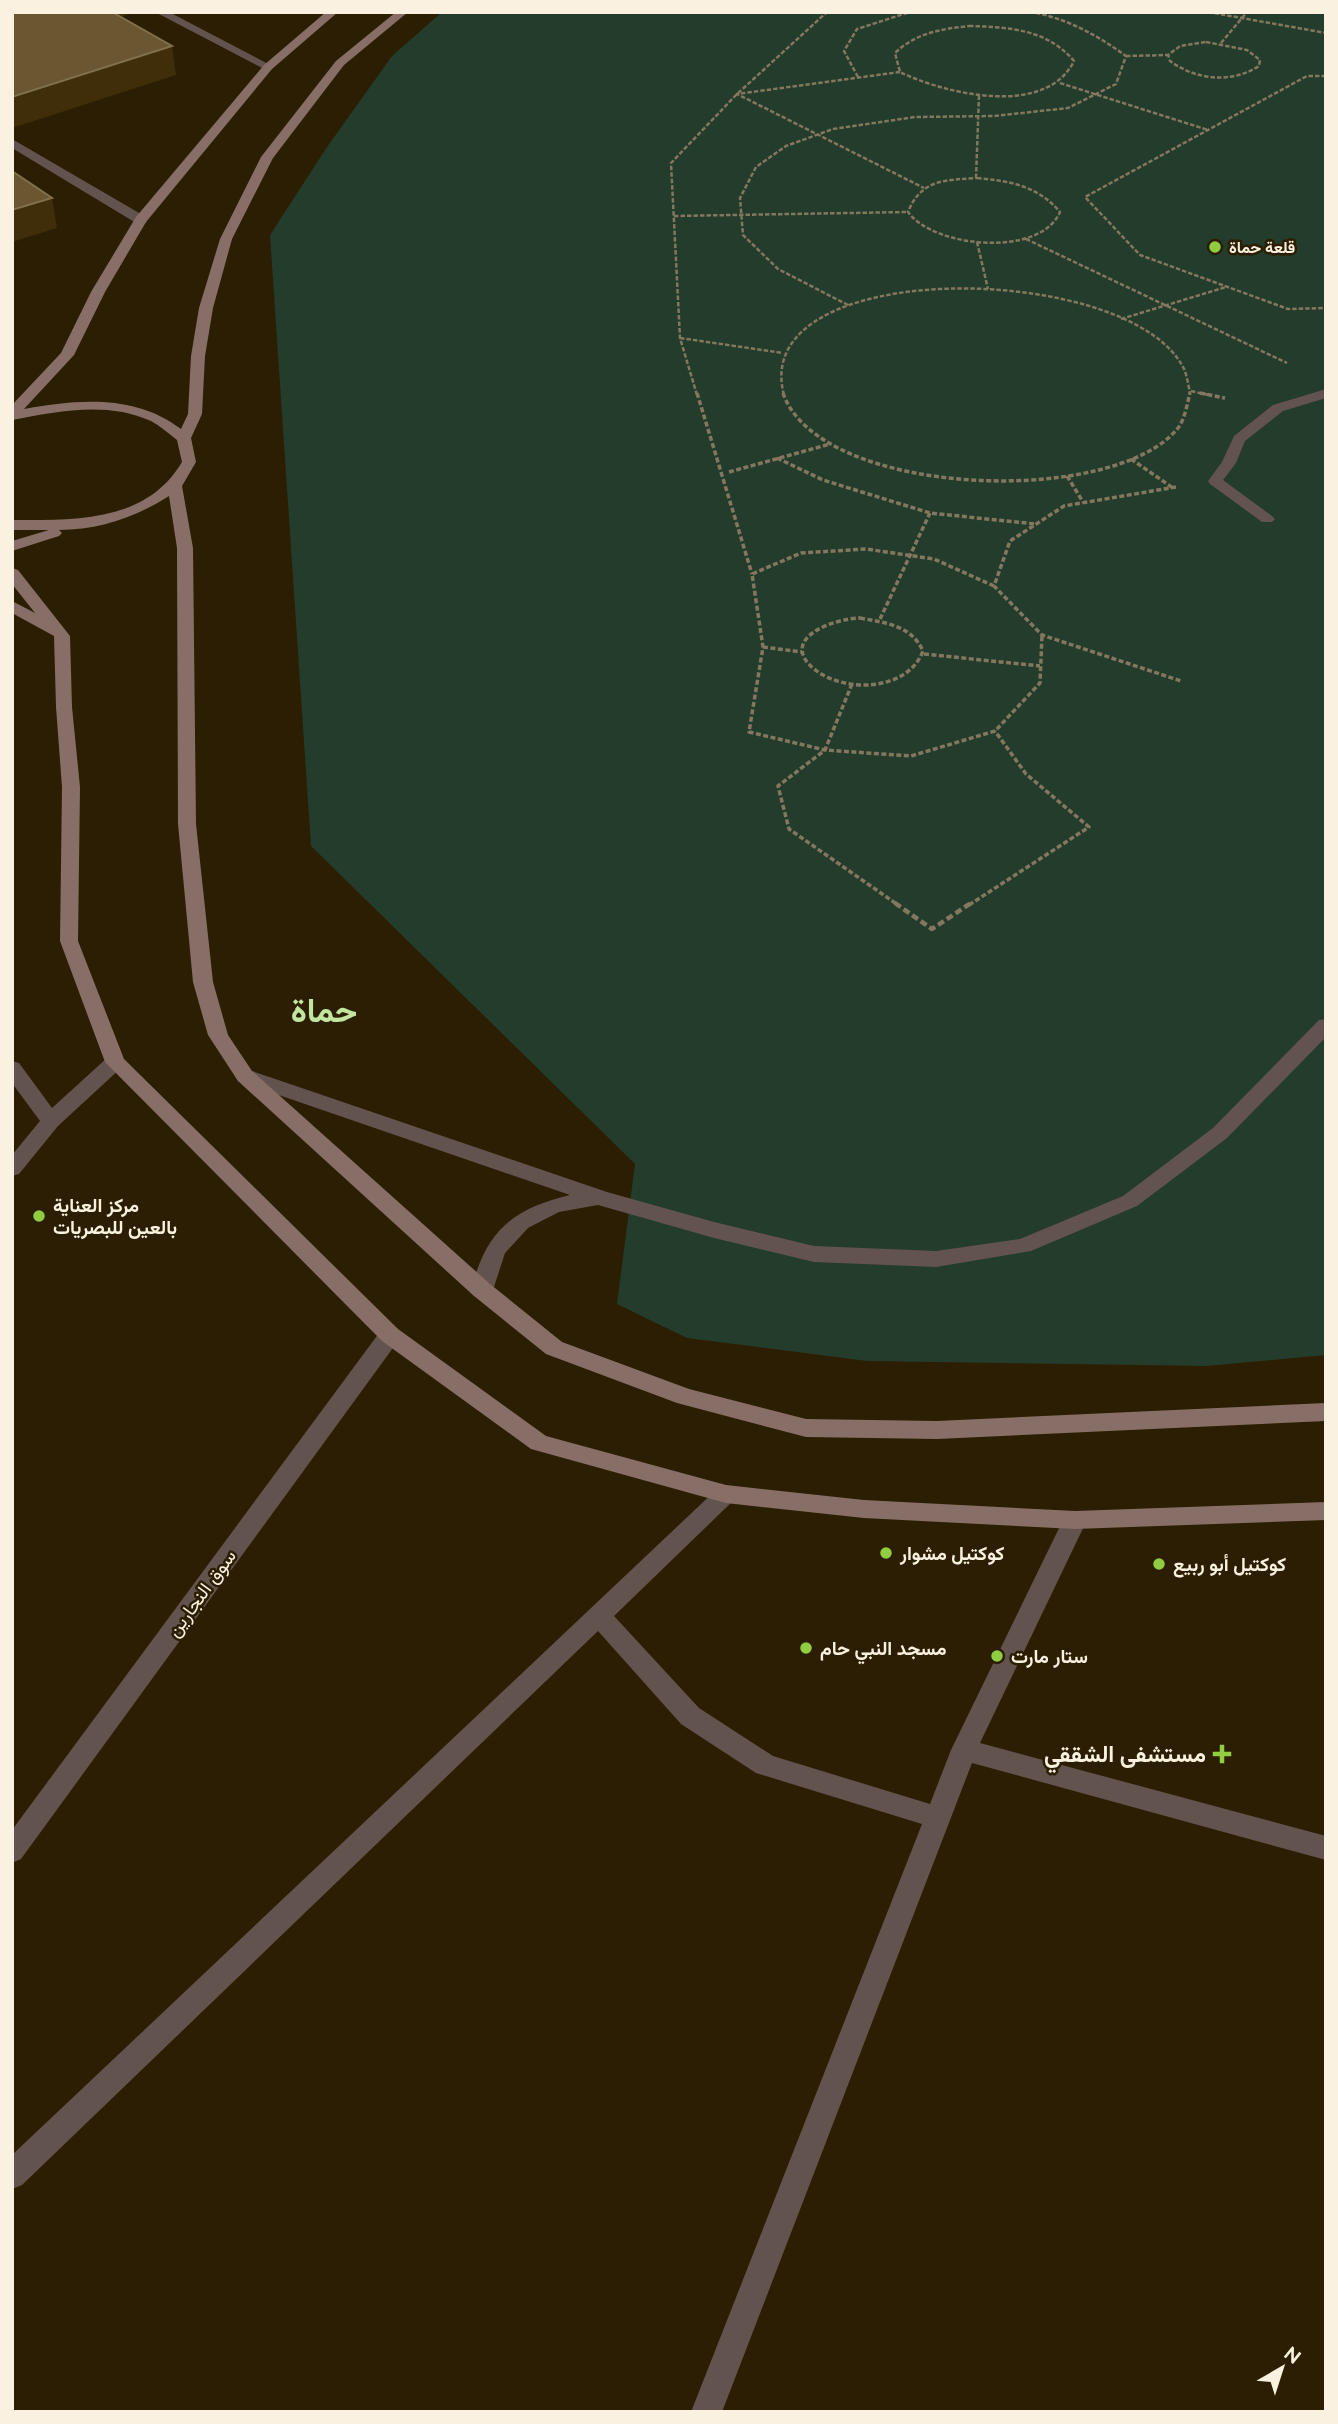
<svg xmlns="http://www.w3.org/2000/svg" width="1338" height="2424" viewBox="0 0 1338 2424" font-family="Raleway,Vazirmatn,sans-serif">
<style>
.green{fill:#243c2b}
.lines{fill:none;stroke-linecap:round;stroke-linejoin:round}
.path-far2{stroke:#837760;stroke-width:2.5;stroke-dasharray:4.5 2;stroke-linecap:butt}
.path-far1{stroke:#837760;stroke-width:3.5;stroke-dasharray:5 2.5;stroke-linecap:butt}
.path{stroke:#837760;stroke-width:4.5;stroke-dasharray:7 3.5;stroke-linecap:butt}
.street{fill:#62534e;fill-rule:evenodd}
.secondary{fill:#876f67;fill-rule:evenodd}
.shaded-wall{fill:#3f2e09}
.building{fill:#6a5731;stroke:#80704c;stroke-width:2}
.poi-dot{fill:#90cd40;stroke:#2c1e02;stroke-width:2.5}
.labels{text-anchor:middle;stroke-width:5;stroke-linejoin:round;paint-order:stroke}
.far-poi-label{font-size:16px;font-weight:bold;fill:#faf1e0;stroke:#2c1e02;text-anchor:start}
.poi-label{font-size:19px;font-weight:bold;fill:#faf1e0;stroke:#2c1e02;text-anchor:start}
.street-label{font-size:19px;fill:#faf1e0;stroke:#2c1e02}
.near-poi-label{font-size:23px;font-weight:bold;fill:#faf1e0;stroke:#2c1e02;text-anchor:end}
.town-label{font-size:33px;font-weight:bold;fill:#c2e59f;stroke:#2c1e02}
</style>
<rect width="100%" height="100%" fill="#2c1e02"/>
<!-- green -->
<path class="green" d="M442,12H1326V1355L1206,1366L867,1361L687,1338L617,1304L635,1164L311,846L270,235L327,147L392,56Z"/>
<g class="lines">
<!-- path-far2 -->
<path class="path-far2" d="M1208,12L1326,33
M969,26C1008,27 1047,29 1074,61C1046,118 945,94 900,72L895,53C916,33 941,29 969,26Z
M1206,42L1247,50L1260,60L1259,66C1231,84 1196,80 1170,61L1168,55L1180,46Z
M1221,43L1247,12
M1126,56L1168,55
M900,72L737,94L924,188
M1326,76H1307L1085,197L1140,255L1288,309L1326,308
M858,77L844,51L857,29L910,12
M1060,83L1208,130
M976,178L979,95
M977,178C1010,181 1038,186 1060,212C1040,258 934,248 908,212C921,179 946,180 977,178Z
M674,216L908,212
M1026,239L1287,363
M977,242L988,289
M848,305L778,269L743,235L740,198L756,167L786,146L833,129L915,117L994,116L1068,108L1116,84L1126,56C1097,35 1068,19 1032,12
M1121,319L1226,287
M680,338L783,353
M1191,391L1209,395
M697,395L680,338L671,163L737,94L827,12
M784,395C746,255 1131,260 1184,369C1187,376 1189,387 1190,395"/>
<!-- path-far1 -->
<path class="path-far1" d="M697,393L752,574
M783,393C819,498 1114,508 1178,428C1185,419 1187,404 1190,393
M1200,393L1225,398
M777,458L823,480L930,513L1035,524
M1131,459L1173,488
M729,472L830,444
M1067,476L1083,502
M1176,487L1064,506L1010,541L994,586L1042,635L1181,681
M994,586L934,559L866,549L801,553L752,574L763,647L749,732L825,750L911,756L995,731L1040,683L1042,635
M860,618C886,623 911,625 923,651C908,691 845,694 814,669C777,638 836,618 860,618Z
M880,619L930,513
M763,647L802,652
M924,654L1040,666
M852,684L825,750L778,786L789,829L898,905
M969,905L1089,827L1026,774L995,731"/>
<!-- path -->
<path class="path" d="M895,903L932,929L971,903"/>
<!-- street -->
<path class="street" d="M155,12H169L274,67L264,69Z
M12,139L146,217L147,220L146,223H136L12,148Z
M1326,389V398L1283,411L1245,441L1236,463L1223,480L1272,516L1275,519L1272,522H1262L1210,484L1208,481L1222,462L1234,436L1273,405Z
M1326,1019V1037L1227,1138L1137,1206L1031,1251L936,1267L814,1262L714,1238L598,1205L559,1212L528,1228L505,1253L493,1290L490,1296L482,1298L474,1296L471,1290C486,1231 512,1209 570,1195L238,1081L235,1076L238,1071H252L607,1192L714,1222L814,1246L936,1251L1020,1239L1123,1196L1213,1128L1319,1020Z
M115,1055L122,1057L125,1062L122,1067L58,1126L19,1174L12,1176V1155L40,1121L12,1083V1061L19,1063L52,1108L108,1057Z
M390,1327L398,1329L401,1335L398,1341L21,1859L12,1863V1830L382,1329Z
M726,1485L734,1488L738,1494L734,1500L614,1616L699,1708L773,1756L930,1804L951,1750L1063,1520L1067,1513L1075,1511L1083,1513L1087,1520L980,1743L1326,1836V1860L972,1763L722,2412H691L922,1824L756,1773L681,1724L598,1631L22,2185L12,2189V2155L718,1488Z"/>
<!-- secondary -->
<path class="secondary" d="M326,12H338L272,69L146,222L105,292L74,355L24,409C77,399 136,394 181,429L188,414L191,356L199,308L220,239L261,157L336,61L396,12H408L344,65L273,158L232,239L213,308L205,356L202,414L191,438L196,462L182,486L193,548L196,824L213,982L228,1035L252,1071L490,1284L562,1342L689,1389L806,1419L937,1421L1326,1403V1421L937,1439L806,1437L677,1403L546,1354L474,1296L238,1081L208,1035L193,982L178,824L177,548L169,496C136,517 99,530 59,530L62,533L59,536L12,551V541L49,530H12V520C74,520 146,523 182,462L177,440C168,433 160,426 151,421C108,401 57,411 12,420V405L61,353L91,292L136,217L264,65Z
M12,568L18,570L70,636L72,707L80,787L78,941L124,1059L398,1329L546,1436L726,1485L864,1500L1075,1511L1326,1502V1520L1075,1529L864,1518L726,1503L531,1449L382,1341L105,1062L60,941L62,787L56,707L54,636L12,613V601L35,613L12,584Z"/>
</g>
<!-- shaded-wall -->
<path class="shaded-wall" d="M89,12H137L91,25Z
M172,46L176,75L12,128V97Z
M52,198L57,228L12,242V210Z"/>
<!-- building -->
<path class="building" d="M12,12H112L172,46L12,97Z
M12,171L52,198L12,210Z"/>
<!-- markers -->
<g class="poi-dot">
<circle cx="1215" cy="247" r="7"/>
<circle cx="39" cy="1216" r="7"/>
<circle cx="886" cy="1553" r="7"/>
<circle cx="1159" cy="1564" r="7"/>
<circle cx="806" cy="1648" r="7"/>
<circle cx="997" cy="1656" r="7"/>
<path d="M1218.5 1743.5h7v7h7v7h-7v7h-7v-7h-7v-7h7z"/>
</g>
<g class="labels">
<!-- far-poi labels -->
<g class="far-poi-label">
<text x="1229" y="253">قلعة حماة</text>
</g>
<!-- poi labels -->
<g class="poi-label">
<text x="53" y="1212">مركز العناية<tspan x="53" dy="22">بالعين للبصريات</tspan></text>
<text x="900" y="1560">كوكتيل مشوار</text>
<text x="1173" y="1571">كوكتيل أبو ربيع</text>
<text x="820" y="1655">مسجد النبي حام</text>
<text x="1011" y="1663">ستار مارت</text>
</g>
<!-- street labels -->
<g class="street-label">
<text transform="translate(201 1593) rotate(-54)" y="7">سوق النجارين</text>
</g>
<!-- near-poi labels -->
<g class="near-poi-label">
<text x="1206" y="1762">مستشفى الشققي</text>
</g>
<!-- town labels -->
<g class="town-label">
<text x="324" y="1022">حماة</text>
</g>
</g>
<!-- border -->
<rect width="1338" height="2424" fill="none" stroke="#faf1e0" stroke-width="28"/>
<!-- north arrow -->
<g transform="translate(1282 2368) rotate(39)" stroke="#2c1e02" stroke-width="5" paint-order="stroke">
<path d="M0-5L12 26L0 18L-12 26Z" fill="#faf1e0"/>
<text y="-10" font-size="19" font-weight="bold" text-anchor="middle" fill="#faf1e0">N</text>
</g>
</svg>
